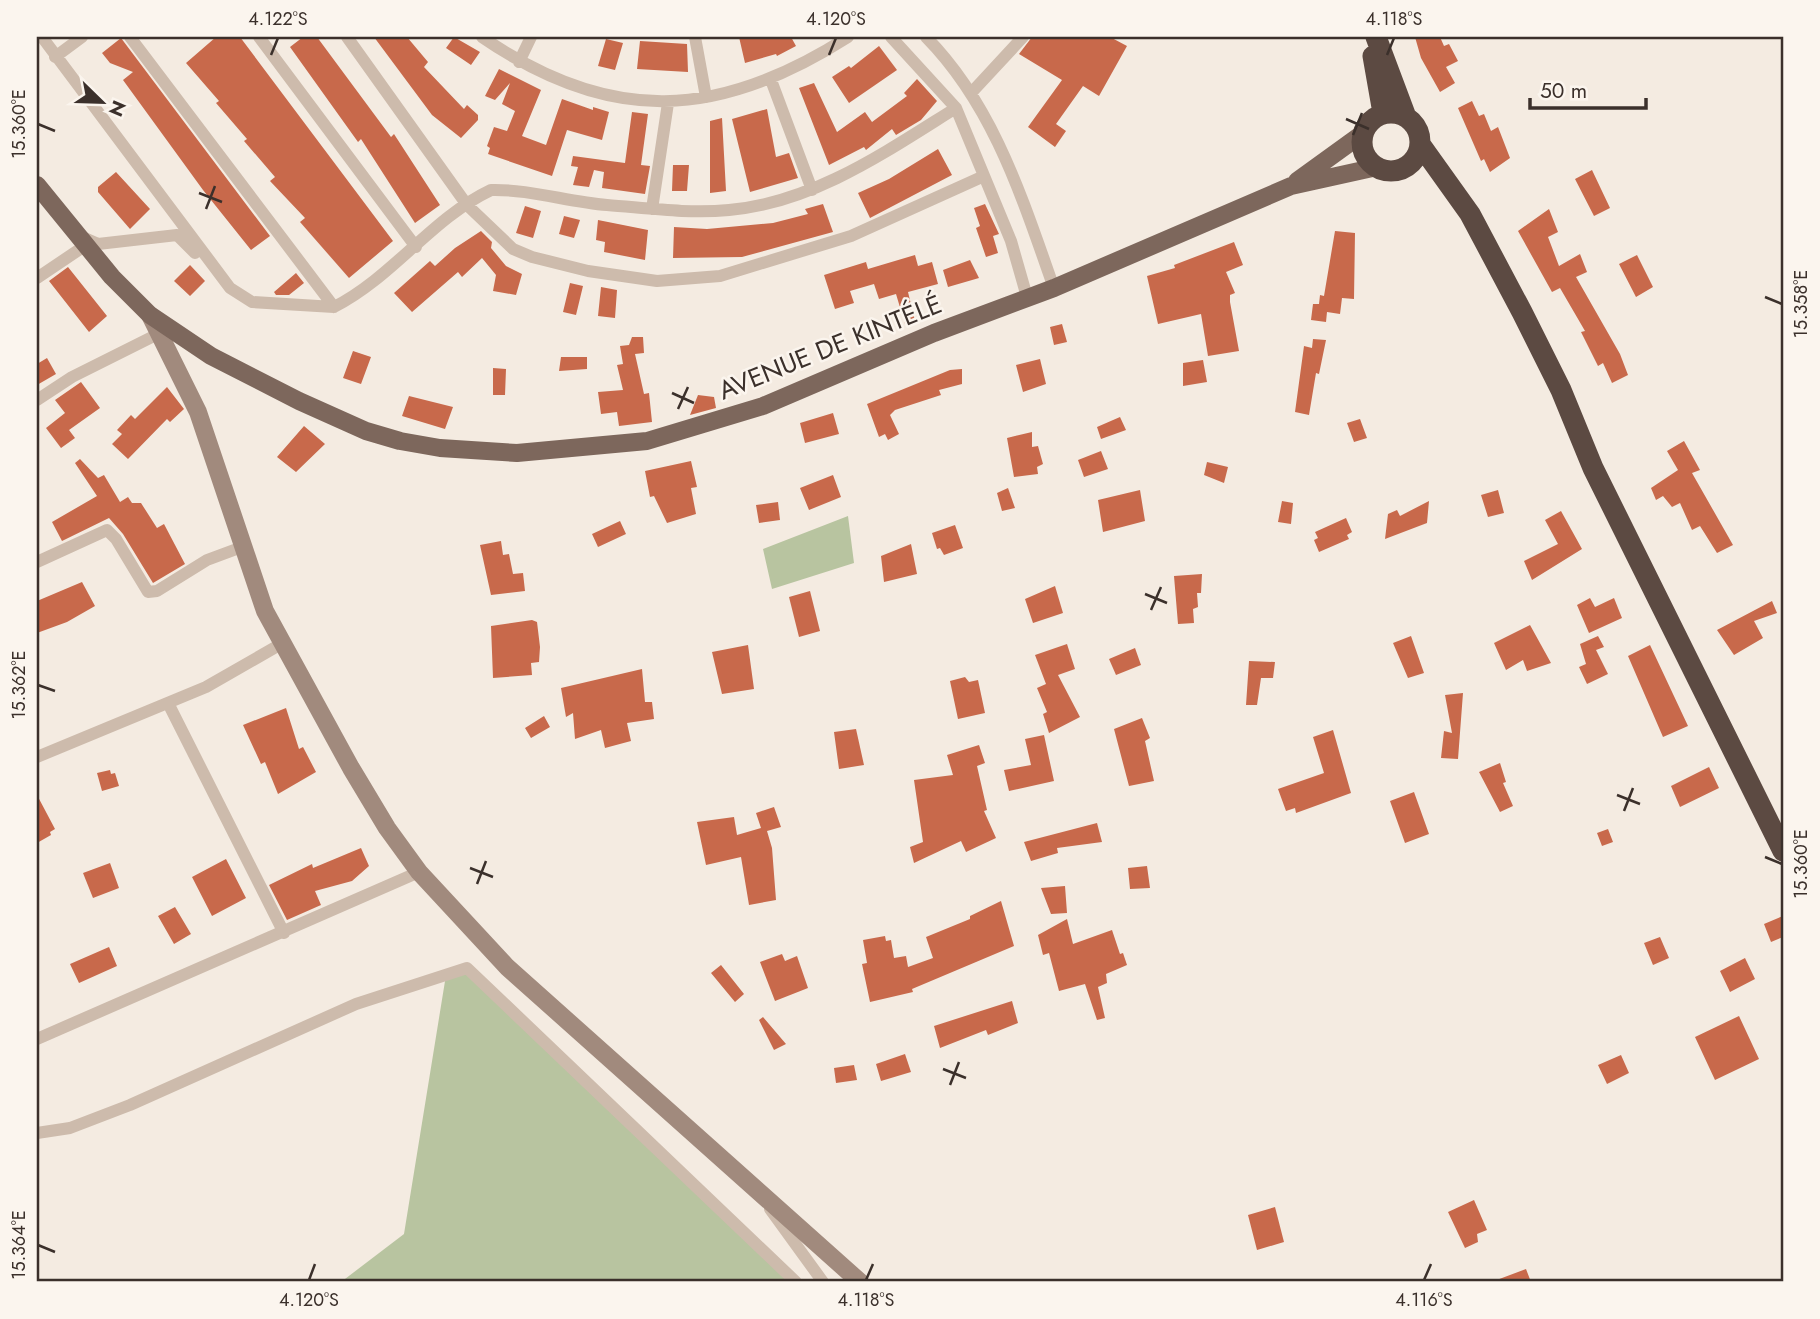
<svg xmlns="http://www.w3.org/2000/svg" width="1820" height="1319" viewBox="0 0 1820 1319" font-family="Jost,sans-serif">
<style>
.green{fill:#b8c4a0}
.building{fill:#c8694b}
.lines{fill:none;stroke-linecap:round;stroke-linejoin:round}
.street{stroke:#cdbbac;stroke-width:12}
.secondary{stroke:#a18a7d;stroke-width:18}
.primary{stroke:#7d675c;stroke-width:18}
.highway{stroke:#5c4a42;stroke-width:21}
.ticks{fill:none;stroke:#3b302b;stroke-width:2.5}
.labels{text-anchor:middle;stroke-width:5;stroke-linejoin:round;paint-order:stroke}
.street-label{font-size:26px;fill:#3b302b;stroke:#fbf5ee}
.neatline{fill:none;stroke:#3b302b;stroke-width:2.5}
.ticks-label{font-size:18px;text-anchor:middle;fill:#3b302b}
</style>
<rect width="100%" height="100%" fill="#f4ebe1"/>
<!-- green -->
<path class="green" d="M848,516L854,563L772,589L763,549Z
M467,968L801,1282H341L404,1234L446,975Z"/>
<!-- building -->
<path class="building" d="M216,37H240L393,241L349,278L300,222L305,218L270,181L275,177L244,141L247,139L216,103L219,101L186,63Z
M303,37H317L391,137L394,134L440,205L415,223L361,139L358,142L290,47Z
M374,37H407L428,62L424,67L464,109L467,105L478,115V120L461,138L432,115Z
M454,37L480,52L471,65L446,48Z
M739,37H791L796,46L777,56L776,54L745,63Z
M1032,37H1110L1127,46L1099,96L1083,86L1056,124L1066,131L1055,147L1028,127L1062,80L1019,54Z
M1415,37H1440L1444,46L1449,44L1458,61L1446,67L1455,83L1440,92L1421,58Z
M121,38L270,236L251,250L203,190L123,80L133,72L110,63L102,53Z
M606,39L623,43L615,70L598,66Z
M640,41L687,44L688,72L637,69Z
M879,46L897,70L849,103L832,77L849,66L851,68Z
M499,69L541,90L522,136L546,145L562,99L593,110V107L609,112L602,140L567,130L552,176L488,154L490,148L487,146L494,127L507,131L515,111L502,104L510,83L495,100L485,96Z
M917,79L937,101L921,120L896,135L892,129L866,150L864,147L829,165L799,88L814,83L837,132L865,112L872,122L907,96L904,93Z
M1472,101L1479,116L1484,114L1491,131L1498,127L1510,158L1490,172L1484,159L1481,161L1458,108Z
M767,109L776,157L789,153L798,178L750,192L732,119Z
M632,112L648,114L641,165L650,166L645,194L602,188L604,172L594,170L589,187L573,185L578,167L571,166L573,156L625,163Z
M722,118L726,191L710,193V121Z
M938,149L952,175L870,218L858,193L889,179Z
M673,165H689L687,191H672Z
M1592,170L1610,208L1594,216L1575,179Z
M116,172L150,209L130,229L98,192V187Z
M823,204L833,232L742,257L673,258L674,227L707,229L773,223L808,214L805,209Z
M985,204L999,234L993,236L998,253L986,257L976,228L980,226L974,208Z
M525,206L541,211L533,238L516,233Z
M1549,209L1558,232L1548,237L1559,266L1580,254L1587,272L1576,277L1620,354L1628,375L1612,383L1603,363L1598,366L1581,332L1585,331L1560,288L1552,292L1518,231Z
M564,216L580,220L574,238L559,234Z
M598,220L648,230L645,260L604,252L605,242L596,240Z
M481,231L492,242L491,248L506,266L522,274L516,295L493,291L496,275L482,258L462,277L458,272L412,312L394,293L430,261L435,266L455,248Z
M1335,231L1355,233L1354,299L1342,298L1340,314L1327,312L1326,322L1311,320L1313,304H1319L1320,295L1324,296Z
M1234,242L1243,265L1226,272L1235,293L1230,295V302L1239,351L1208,356L1201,314L1158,324L1147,276L1175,268L1174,265Z
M915,255L918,266L932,262L938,284L908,292L915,321L905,324L896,294L879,299L874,284L850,291L854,303L835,309L824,275L866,262L868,269Z
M1637,255L1653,287L1636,297L1619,264Z
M970,260L979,278L948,287L943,270Z
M190,265L205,281L190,296L174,281Z
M68,267L107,316L89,332L49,281Z
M296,273L304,283L289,295H276L274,292Z
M570,283L583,286L576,315L563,312Z
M601,287L617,290L615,318L598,316Z
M1062,324L1067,342L1054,345L1050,327Z
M632,337H643L644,353L635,354L644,394L649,393L652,422L619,426L617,412L601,414L598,392L623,390L617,365L623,364L620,346L629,345Z
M1313,339L1326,340L1319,374L1316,373L1309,415L1295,412L1304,346L1312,348Z
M353,351L371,357L361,384L343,378Z
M561,357H587V369L559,371Z
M47,358L56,374L37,385V364Z
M1040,359L1046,384L1023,392L1016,365Z
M1203,360L1207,382L1183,386V363Z
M493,368L506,369L505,395H493Z
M962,369V384L939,390L941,395L895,410L890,415L899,434L888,440L885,434L879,437L867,404L950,370Z
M81,382L100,408L69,430L75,438L61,448L46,428L65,413L55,400Z
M167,387L184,409L170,422L167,419L128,459L112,444L122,434L117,430L131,415L135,419Z
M698,395L714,397L716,408L690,415Z
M409,396L453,407L445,429L402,416Z
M833,413L839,434L805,443L800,423Z
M1120,417L1126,430L1101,439L1097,427Z
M1360,419L1367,438L1354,442L1347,423Z
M304,426L325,444L296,472L277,457Z
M1032,432V447L1038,446L1043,464L1037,467L1038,474L1014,477L1007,438Z
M1684,441L1700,470L1692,473L1733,545L1717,553L1700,526L1692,530L1680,503L1672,507L1663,496L1656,500L1651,488L1678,470L1667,451Z
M1101,451L1108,469L1084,477L1078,460Z
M80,459L98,478L104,475L120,502L128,497L132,503H141L157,528L164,524L185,564L153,583L123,534L109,518L62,541L52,522L97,496L75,463Z
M691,461L697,487L691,488L696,514L667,523L654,496L650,497L645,471Z
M1207,462L1228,467L1224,483L1204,475Z
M833,475L841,497L809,510L800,488Z
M1008,488L1015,508L1002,511L997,493Z
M1140,490L1145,521L1103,532L1098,500Z
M1498,490L1504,513L1488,517L1481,495Z
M1282,501L1293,503L1291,524L1278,522Z
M1429,501L1427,523L1385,539L1388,514L1397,510L1400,516Z
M778,502L780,520L759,523L756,505Z
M1561,511L1582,549L1532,580L1524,561L1558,544L1545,520Z
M1346,518L1352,532L1347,535L1349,539L1319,552L1314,540L1318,538L1315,532Z
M620,521L626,534L598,547L592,534Z
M955,525L963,548L944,555L940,548L937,549L932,533Z
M501,541L503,555L509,554L513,574L523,573L525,591L491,595L480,545Z
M911,544L917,574L884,582L881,556Z
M1202,574L1201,593H1197L1198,607L1193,609L1194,623L1178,624L1174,576Z
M82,582L95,606L67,622L37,633V601Z
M1055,586L1063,613L1033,623L1025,599Z
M810,591L820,631L799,637L789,597Z
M1590,598L1595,607L1614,598L1622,618L1589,633L1577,605Z
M1772,601L1777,613L1754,621L1763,638L1734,655L1717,630Z
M532,620L537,622L540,647L539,662L531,663L532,675L493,678L491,626Z
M1530,625L1551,663L1527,671L1523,660L1506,670L1494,643Z
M1411,636L1424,673L1408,678L1393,643Z
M1598,636L1604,647L1596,650L1608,674L1587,684L1579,667L1586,664L1580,644Z
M1067,644L1075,669L1058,675L1080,717L1049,733L1043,714L1047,712L1037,688L1046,684L1035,655Z
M748,645L754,689L722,694L712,652Z
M1650,645L1688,726L1663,737L1628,656Z
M1135,648L1141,665L1116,675L1109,659Z
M1249,661L1275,662L1273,678H1261L1257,705H1246Z
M642,669L645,702H652L654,719L627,723L631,741L605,748L601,730L575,739L573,713L566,717L561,688Z
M965,677L969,682L978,680L985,713L958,719L950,681Z
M1463,693L1458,759L1441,758L1444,731L1452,733L1445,695Z
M286,708L299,749L303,747L316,772L278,794L265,762L261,764L243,725Z
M544,716L550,727L531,738L525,728Z
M1142,718L1150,738L1145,741L1154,781L1129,786L1114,729Z
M856,729L864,765L839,769L834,732Z
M1333,730L1351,793L1296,813L1295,808L1286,811L1278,789L1324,773L1313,737Z
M1044,735L1054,781L1009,791L1004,770L1031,765L1025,739Z
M979,745L985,763L977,766L987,810L984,811L996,838L966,852L961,841L914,863L910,847L923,842L914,780L953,775L947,755Z
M1500,763L1506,782L1503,783L1513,806L1500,812L1479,772Z
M1709,767L1719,788L1680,807L1671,786Z
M110,770L111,774L115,773L119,786L102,791L97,773Z
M1414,792L1429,834L1405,843L1390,801Z
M37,795L55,829L50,832L51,835L37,843Z
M774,807L781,827L767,831L772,848L776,900L749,905L741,857L706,865L697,822L734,817L737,835L761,828L756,813Z
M1097,823L1102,842L1057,848L1058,853L1031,861L1024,842Z
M1608,829L1613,842L1602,846L1597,833Z
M361,848L369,866L352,881L315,891L321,905L287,920L269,885L312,864L313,868Z
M226,859L246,898L212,916L192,877Z
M110,863L119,888L93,898L83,873Z
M1147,866L1150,888L1130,889L1128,868Z
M1065,886L1067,913L1051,914L1041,888Z
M1001,901L1014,946L912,989L913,992L870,1002L862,964L867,963L863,940L885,936L886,941L891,940L894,958L906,956L908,967L933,958L926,937L970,919V916Z
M175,907L191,934L174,944L158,916Z
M1783,916V937L1771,942L1764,924Z
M1067,919L1073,944L1112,930L1120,954L1123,953L1127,965L1106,974L1107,983L1098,987L1105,1018L1097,1020L1085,984L1059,991L1049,953L1043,955L1038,935Z
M1660,937L1669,958L1653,965L1644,943Z
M109,947L117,966L79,983L70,964Z
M782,954L785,961L797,956L808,988L775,1001L760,962Z
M1745,958L1755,979L1730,992L1720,971Z
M721,965L744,994L735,1002L711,973Z
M1012,1001L1018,1023L988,1035L986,1030L940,1048L934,1026Z
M1739,1016L1759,1059L1715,1080L1695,1037Z
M763,1017L786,1044L774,1050L759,1020Z
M905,1054L911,1072L881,1081L876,1064Z
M1621,1055L1629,1073L1607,1084L1598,1065Z
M854,1065L857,1080L836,1083L834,1068Z
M1474,1200L1487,1230L1477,1234L1478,1242L1465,1248L1448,1212Z
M1275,1207L1284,1242L1257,1250L1248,1215Z
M1526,1269L1531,1282H1494V1281Z"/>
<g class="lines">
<!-- street -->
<path class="street" d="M42,37L230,288L252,302L334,307
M130,37L334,307C393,277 432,218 491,190C530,189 568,202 607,205C647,208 689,214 729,210C813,203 887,151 956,108
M259,37L416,247
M347,37L467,205L513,249L532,257L588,271L657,281L720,276L851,236L984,176
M482,37C610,125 718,120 848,37
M695,37L706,97
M891,37L956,108L1011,241L1027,297
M926,37C994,106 1022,198 1054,288
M55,57L82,37
M519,62L531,37
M771,80L812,190
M972,92L1023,37
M652,209L668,103
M80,236L98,244L177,235L195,253
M37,278L86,245
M37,400L72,377L158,334
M37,562L107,530L116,539L148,592L157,591L207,560L242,547
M168,703L284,933
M37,757L206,687L281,644
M37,1039L419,872
M37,1133L70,1128L130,1105L356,1004L467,968L796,1282
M770,1209L823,1282"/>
<!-- secondary -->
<path class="secondary" d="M150,315L198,412L265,611L351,768L387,828L419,872L507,967L860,1282"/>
<!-- primary -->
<path class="primary" d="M1297,181L1362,134
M37,185L112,277L150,315L211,356L299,401L366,431L400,441L440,448L517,453L647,441L763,406L934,333L1054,288L1291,186L1377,167"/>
<!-- highway -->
<path class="highway" d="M1376,37L1406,117
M1373,56L1383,113
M1362 142a29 29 0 1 1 58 0a29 29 0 1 1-58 0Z
M1420,144L1470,214L1522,312L1561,390L1593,468L1783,851"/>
</g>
<!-- ticks -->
<path class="ticks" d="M271,55L278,38M829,55L836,38M1387,55L1394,38M1346,119L1369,129M38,124L55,131M1353,135L1362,113M199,193L222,202M206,209L215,186M1765,297L1782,304M672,393L694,403M678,409L688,387M1145,594L1167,603M1151,610L1161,587M38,685L55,691M1617,795L1640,804M1624,811L1633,788M1765,857L1782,864M470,868L493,877M477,884L486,861M943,1069L966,1078M950,1085L959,1062M38,1245L55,1252M309,1280L315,1264M866,1280L873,1264M1424,1280L1431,1264"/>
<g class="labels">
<!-- street labels -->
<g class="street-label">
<text transform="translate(830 347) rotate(-22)" y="9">AVENUE DE KINTÉLÉ</text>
</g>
</g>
<!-- border -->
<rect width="1820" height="1319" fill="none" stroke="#fbf5ee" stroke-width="77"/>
<!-- north arrow -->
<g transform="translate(102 102) rotate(113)" stroke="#fbf5ee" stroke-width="5" paint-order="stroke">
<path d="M0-5L12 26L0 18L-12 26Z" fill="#3b302b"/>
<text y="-10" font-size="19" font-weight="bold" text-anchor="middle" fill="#3b302b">N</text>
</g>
<!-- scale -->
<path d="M1530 98v10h116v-10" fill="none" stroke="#3b302b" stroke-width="3.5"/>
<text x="1540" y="98" font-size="21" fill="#3b302b" stroke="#fbf5ee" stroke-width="5" paint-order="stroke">50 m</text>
<rect x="38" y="38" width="1744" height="1242" class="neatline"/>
<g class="ticks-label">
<text x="278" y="25">4.122°S</text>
<text x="836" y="25">4.120°S</text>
<text x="1394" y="25">4.118°S</text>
<text transform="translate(19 124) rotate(-90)" y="6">15.360°E</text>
<text transform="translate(1801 304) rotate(-90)" y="6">15.358°E</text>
<text transform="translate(19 685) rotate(-90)" y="6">15.362°E</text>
<text transform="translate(1801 864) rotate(-90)" y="6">15.360°E</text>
<text transform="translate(19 1245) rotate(-90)" y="6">15.364°E</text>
<text x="309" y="1306">4.120°S</text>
<text x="866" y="1306">4.118°S</text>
<text x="1424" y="1306">4.116°S</text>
</g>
</svg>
